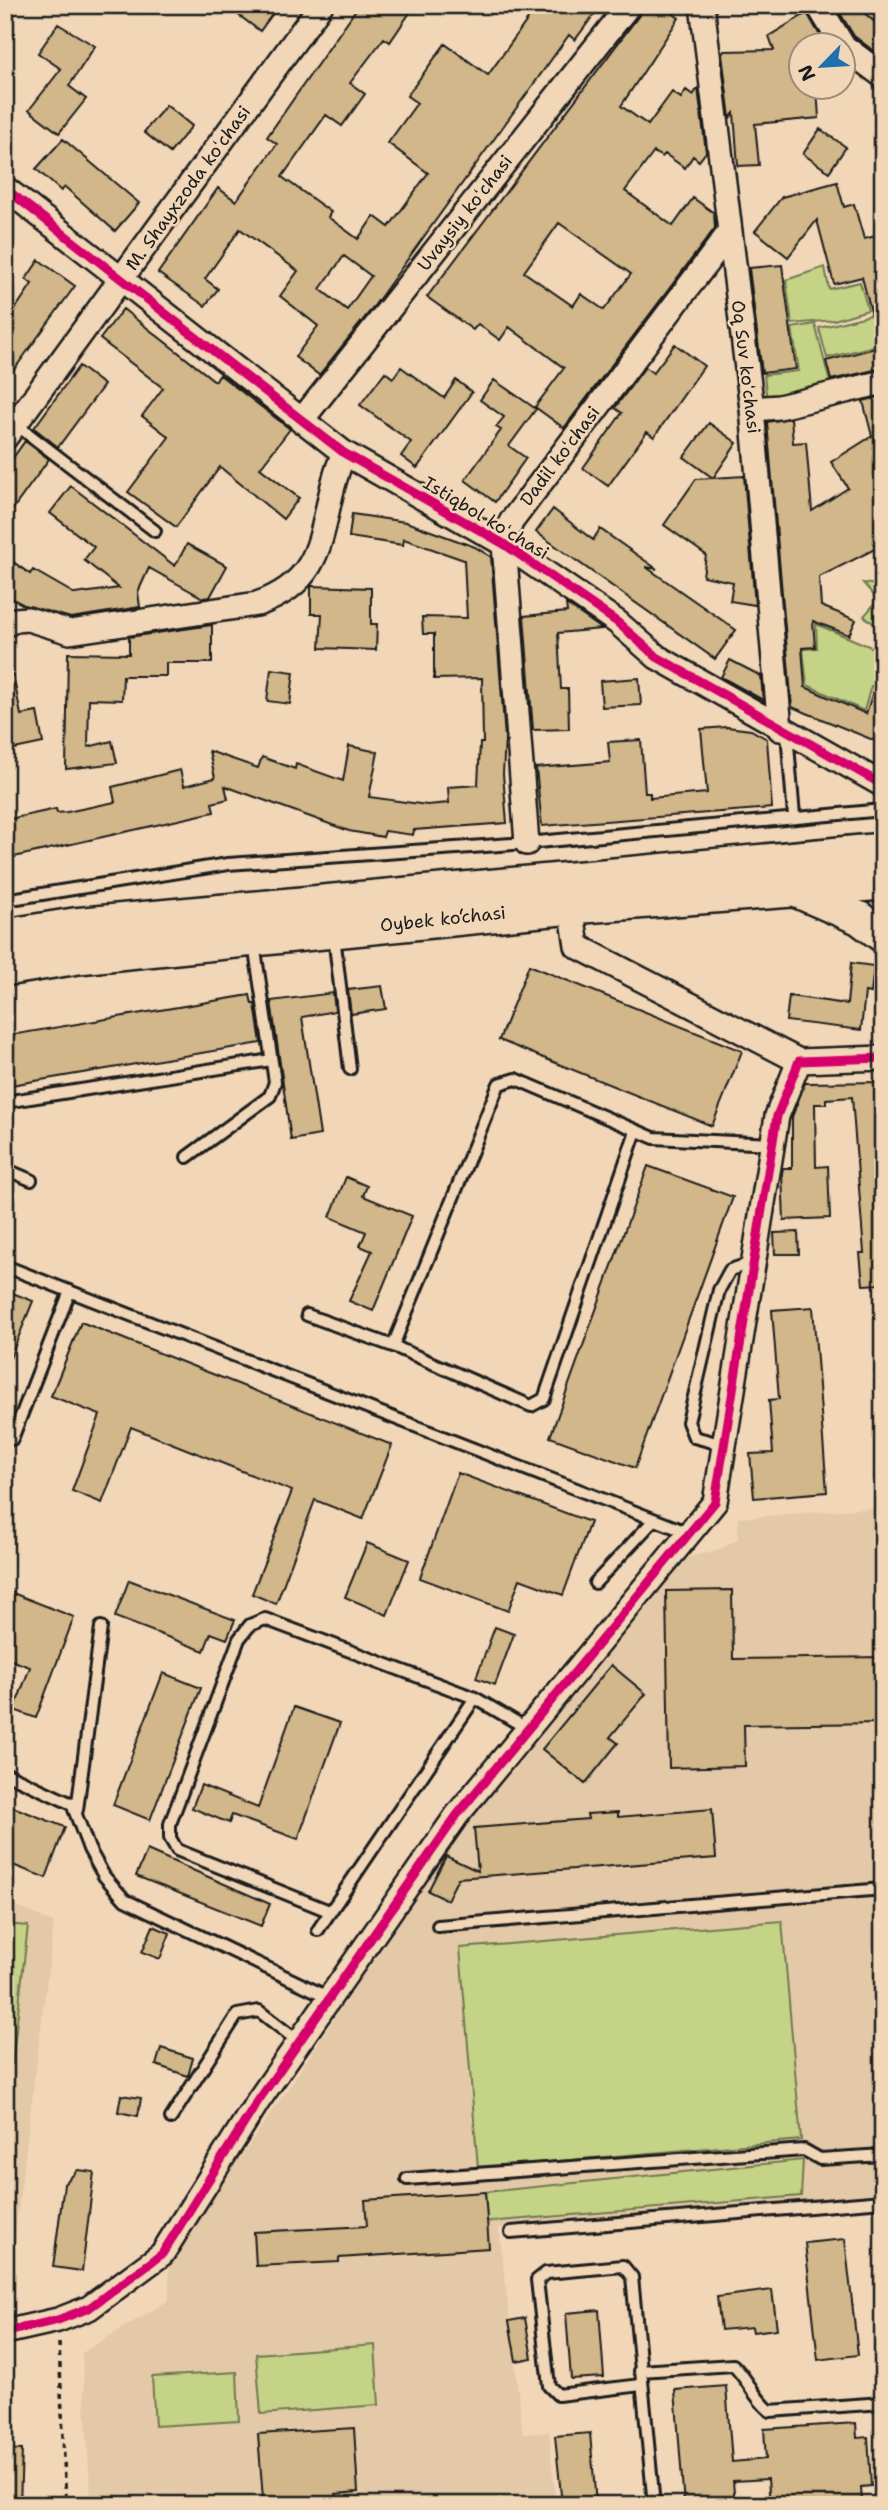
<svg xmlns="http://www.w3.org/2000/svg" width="888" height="2510" viewBox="0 0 888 2510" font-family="'Shantell Sans',sans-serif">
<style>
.built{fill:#e3c9a7}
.green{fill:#c5d386;stroke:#707851;stroke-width:2}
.building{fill:#d1b789;stroke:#1c1c1c;stroke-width:2;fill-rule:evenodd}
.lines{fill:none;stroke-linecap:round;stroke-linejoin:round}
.lane-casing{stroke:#1c1c1c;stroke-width:16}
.street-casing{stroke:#1c1c1c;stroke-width:28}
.secondary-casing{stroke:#1c1c1c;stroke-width:37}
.primary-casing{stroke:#1c1c1c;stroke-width:40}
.path{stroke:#1c1c1c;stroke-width:3.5;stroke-dasharray:5 5;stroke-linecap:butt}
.lane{stroke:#f1d7b8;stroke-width:10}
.street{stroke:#f1d7b8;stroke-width:23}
.secondary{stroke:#f1d7b8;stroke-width:32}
.primary{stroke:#f1d7b8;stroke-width:35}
.cycleway-casing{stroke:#f1d7b8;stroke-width:13}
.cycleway{stroke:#d6006c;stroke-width:9}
.labels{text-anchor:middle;stroke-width:5;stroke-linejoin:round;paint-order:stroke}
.street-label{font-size:18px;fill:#1c1c1c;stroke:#f1d7b8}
</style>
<rect width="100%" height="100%" fill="#f1d7b8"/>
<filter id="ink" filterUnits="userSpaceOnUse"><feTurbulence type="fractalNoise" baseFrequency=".0143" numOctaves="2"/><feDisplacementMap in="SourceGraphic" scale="14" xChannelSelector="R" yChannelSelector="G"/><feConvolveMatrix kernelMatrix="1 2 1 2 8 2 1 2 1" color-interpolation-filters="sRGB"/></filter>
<g filter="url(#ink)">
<!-- built -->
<path class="built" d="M883,1507V2193L499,2228L523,2434L549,2432L556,2505H91L82,2353L169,2300V2261L292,2083L444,1850L682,1559L723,1548L738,1539V1518Z
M5,1901L54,1923L14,2244L5,2243Z"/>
<!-- green -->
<path class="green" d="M825,267L829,289L860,282L868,310L834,320L792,324L786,280Z
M875,314L882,344L827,358L819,328Z
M815,324L831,387L767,401L764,375L799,371L792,328Z
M863,583L883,586V631L864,616L878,600Z
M816,624L883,652V690L871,686L864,711L807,685L803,649L817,648Z
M782,1921L801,2140L478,2168L460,1948Z
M5,1924L28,1926L12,2064L5,2063Z
M803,2160L801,2196L487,2222L485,2192Z
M375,2345L379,2405L261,2414L256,2354Z
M237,2372L239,2421L155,2426L152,2377Z"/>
<!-- building -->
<path class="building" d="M225,5H279L260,31Z
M359,5H415L390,42L384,38L350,83L365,94L342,126L326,115L282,177L331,212L328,217L358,239L374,216L389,227L428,173L388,143L417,103L407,96L445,44L488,75L538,5H601L575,40L569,35L374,306L319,375L295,357L318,326L280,296L298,271L240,229L205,279L218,289L205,306L158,273L218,188L236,201L277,144L267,137ZM344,256L371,276L347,310L320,289Z
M643,5H661L679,18L621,106L648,125L672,92L681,98L686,90L693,95L698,88L706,152L699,161L693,156L685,168L665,154L662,157L654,152L625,191L673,226L693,198L714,213L715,228L564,428L535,407L564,368L509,327L500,340L478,324L473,330L427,297L640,14ZM559,223L631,274L604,310L581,294L573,306L524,272Z
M835,5H855L883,29V58L854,36Z
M807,13L826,46H801V88H817L819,118L755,124L759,165L738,166L734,113L730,118L722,54L724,51L774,50L769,36Z
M58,24L95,46L69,86L86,99L59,133L29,110L61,69L38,53Z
M166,105L192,126L170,153L144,132Z
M820,129L846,147L829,172L803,154Z
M63,139L139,203L115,231L65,187L61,191L36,169Z
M837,182L844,207L854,204L864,239L883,234V335H877L862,277L834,284L817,220L788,257L755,231L782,197Z
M39,260L75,286L5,382V324L32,284L26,279Z
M782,265L796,369L762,373L749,268Z
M123,309L215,381L220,375L290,429L260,468L299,498L283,519L220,467L176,527L128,492L169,437L142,416L163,388L100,339Z
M675,344L704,366L654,437L647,432L608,486L583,468L622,413L615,408L645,367L653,373Z
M883,346V368L831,380L826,361Z
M79,366L104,385L58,447L34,428Z
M401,367L444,398L456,380L472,392L417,468L401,456L411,442L360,405L385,372L393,378Z
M494,380L536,409L509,446L526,458L495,502L465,480L501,430L496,427L504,417L480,400Z
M883,396V545L819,577L821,606L856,620L849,635L813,621L815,647L802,648L805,687L866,714L879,672L883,673V744L792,707L767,422L791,418L793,443L806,442L812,511L848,488L831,462L872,436L863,401Z
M709,423L737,443L713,478L684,457Z
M25,441L49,459L5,520V469Z
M744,476L755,605L730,601L733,582L703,576L706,555L664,525L696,479Z
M71,486L175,566L187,544L227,566L210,597L203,598L149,568L138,592L140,607L71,618L24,605L5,595V556L30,574L33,570L75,594L119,588L84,560L94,547L50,513Z
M553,509L593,540L600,529L657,569L646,567L736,630L715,659L536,532Z
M352,514L406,522L475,547L491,557L505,738L503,774L507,823L414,830L413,835L385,831L383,837L349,831L225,786L228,799L212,803L214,812L5,859V820L56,809L57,813L67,812L115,802L112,787L180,770L184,786L215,778L209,751L258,768L262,757L295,769L296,764L343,781L349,746L378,752L369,797L427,805L449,803L448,787L478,785L480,743H483L482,678L434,679V634H423L422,617L467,618L464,560L404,539L403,545L349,537Z
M311,586L371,588V624H377L376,650L320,648L322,614H311Z
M566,604L602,629L558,633L561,689H568L569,729L533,730L524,616L567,612Z
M212,625V663H166V676H123L122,700L89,699L88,747L112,741L117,763L66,769L68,653L129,654V637Z
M730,660L761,676L763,700L721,677Z
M271,669L294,672L290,704L267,701Z
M13,674L21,715L37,712L43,743L5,751V675Z
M639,678L641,705L602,707L600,681Z
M727,727L751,730L767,739L772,808L542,826L536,768L610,762L608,742L641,740L645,793H650V798L707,793L701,729Z
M851,963L874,966L871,993L865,992L861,1030L786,1021L789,996L847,1004Z
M529,965L742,1051L712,1126L499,1040Z
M382,986L386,1009L351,1014L348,990Z
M333,993L335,1011L302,1017L320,1135L291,1140L271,1001Z
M250,995L252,1004H255L261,1043L5,1086V1036Z
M883,1082V1284L863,1285L860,1253H864L852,1097L826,1099V1104H815L816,1167L828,1166L830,1218L784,1220L782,1173L783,1168H792V1117L805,1083Z
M648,1166L733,1197L635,1468L550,1437Z
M346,1177L367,1186L363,1196L412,1216L373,1311L349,1301L372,1251L360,1246L366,1232L330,1217Z
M798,1232L799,1254H775L774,1233Z
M5,1290L33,1301L6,1368H5Z
M813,1307L827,1492L754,1498L750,1454L773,1453L769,1400L779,1399L772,1310Z
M81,1322L392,1445L363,1519L315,1500L276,1604L252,1594L292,1491L131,1427L102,1503L72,1491L100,1415L51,1396Z
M458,1473L590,1522L563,1595L520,1579L508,1611L420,1578Z
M367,1543L409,1560L387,1615L345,1597Z
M129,1580L235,1620L227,1639L211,1633L204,1651L115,1617Z
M5,1590L74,1617L36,1718L14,1710L30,1667L5,1658Z
M732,1590L733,1659L883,1657V1723L744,1725L745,1766L669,1768L666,1591Z
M495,1627L514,1634L495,1685L476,1678Z
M611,1665L646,1694L610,1737L618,1743L585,1784L542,1749Z
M163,1673L201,1688L150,1820L113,1805Z
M294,1707L340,1723L298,1839L232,1815L229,1823L192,1808L201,1785L258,1808Z
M5,1804L65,1827L46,1878L5,1862Z
M712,1809L716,1858L458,1878L447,1900L428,1891L446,1856L478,1871L474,1828L588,1819L587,1814L618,1812V1817Z
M147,1850L270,1904L261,1926L136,1876Z
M153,1926L170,1933L160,1959L142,1952Z
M161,2048L193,2058L188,2076L156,2065Z
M121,2095L141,2098L138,2116L118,2112Z
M78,2170L94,2172L82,2271L53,2267L64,2184Z
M485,2192L489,2248L339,2258V2262L256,2266L254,2232L367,2226L365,2200Z
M845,2239L858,2355L818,2360L805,2243Z
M772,2290L777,2329L753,2332L752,2327L721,2330L717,2297Z
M599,2310L604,2377L571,2379L566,2313Z
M525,2318L532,2358L516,2361L509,2321Z
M726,2386L732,2462L766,2459L764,2429L856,2423L857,2438L868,2437L871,2486L861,2487L862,2502L770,2505L768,2479L733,2481L735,2505H684L675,2390Z
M354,2428L358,2492L336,2494V2505H294L293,2497L263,2499L258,2434Z
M590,2433L596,2504L562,2505L555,2436Z
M5,2449L22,2450L20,2505H5Z"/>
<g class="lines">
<!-- lane casing -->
<g class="lane-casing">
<path id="lane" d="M5,416L155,531
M787,733L794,816
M5,900L228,864L527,843L883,810
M334,936L350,1069
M5,1102L271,1060
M187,1157L270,1096L275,1082L254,944
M5,1169L31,1180
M5,1266L689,1533
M307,1315L393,1346L531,1406L544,1399L636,1131
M393,1346L499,1084L516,1079L654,1138L773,1144
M12,1439L70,1291
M724,1445L694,1437L688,1422L719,1290L730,1270L754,1262
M595,1583L654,1520
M5,1773L72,1804L89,1849L104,1876L125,1900L330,1998
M77,1810L101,1627
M329,1911L177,1850L170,1838V1824L239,1639L250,1625L265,1619L475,1698L528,1729
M438,1926L883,1889
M318,1930L475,1698
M171,2118L237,2015L259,2011L299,2042
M407,2179L804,2150L820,2159L883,2155
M511,2232L883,2201
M640,2371L733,2365C748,2379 753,2397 770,2411L883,2403
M641,2385L558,2395L549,2386L537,2280L546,2273L623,2266L632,2277L654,2505"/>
</g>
<!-- street casing -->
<g class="street-casing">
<path id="street" d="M702,5L752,409L780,729
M818,5L843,46L883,76
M6,189L344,453L504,544L617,622L657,657L883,785
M752,409L779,407L883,382
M301,421L629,5
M5,438L321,5
M5,625L15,620L28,619L70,632L257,604C336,577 316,516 344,453
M527,843L504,544L511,522L729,233
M571,906L577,946L799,1061
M5,2332L58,2320L89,2308L162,2254L258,2101L457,1815L715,1502L777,1116L799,1061L883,1058"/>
</g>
<!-- secondary casing -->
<g class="secondary-casing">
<path id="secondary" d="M792,889L859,918L883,936"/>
</g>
<!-- primary casing -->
<g class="primary-casing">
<path id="primary" d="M5,937L74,926L883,851
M5,968L78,956L571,906L883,882"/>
</g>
<!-- path -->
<path class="path" d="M59,2343L66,2505"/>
<!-- lane -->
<use href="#lane" class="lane"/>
<!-- street -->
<use href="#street" class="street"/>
<!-- secondary -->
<use href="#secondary" class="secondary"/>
<!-- primary -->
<use href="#primary" class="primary"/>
<!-- cycleway casing -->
<g class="cycleway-casing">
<path id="cycleway" d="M6,189L344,453L504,544L617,622L657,657L883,785
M5,2332L58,2320L89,2308L162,2254L258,2101L457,1815L715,1502L777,1116L799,1061L883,1058"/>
</g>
<!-- cycleway -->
<use href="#cycleway" class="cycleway"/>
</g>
</g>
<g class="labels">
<!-- street labels -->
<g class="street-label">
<text transform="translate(188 188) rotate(-54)" y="6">M. Shayxzoda koʻchasi</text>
<text transform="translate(465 213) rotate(-52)" y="6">Uvaysiy koʻchasi</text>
<text transform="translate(746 367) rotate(83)" y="6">Oq Suv koʻchasi</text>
<text transform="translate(560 456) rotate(-53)" y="6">Dadil koʻchasi</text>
<text transform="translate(486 518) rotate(31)" y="6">Istiqbol koʻchasi</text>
<text transform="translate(443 919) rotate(-6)" y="6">Oybek ko‘chasi</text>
</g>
</g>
<!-- margin -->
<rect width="888" height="2510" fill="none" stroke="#f1d7b8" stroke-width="28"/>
<rect x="14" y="14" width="860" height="2482" fill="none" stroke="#1c1c1c" stroke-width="2.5" filter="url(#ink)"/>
<!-- north arrow -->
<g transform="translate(822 66) rotate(245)"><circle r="33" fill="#f1d7b8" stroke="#9c8c7a" stroke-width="2"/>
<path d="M0-5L12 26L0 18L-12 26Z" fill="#1f6fb2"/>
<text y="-10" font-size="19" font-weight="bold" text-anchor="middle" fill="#1c1c1c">N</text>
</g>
</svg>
